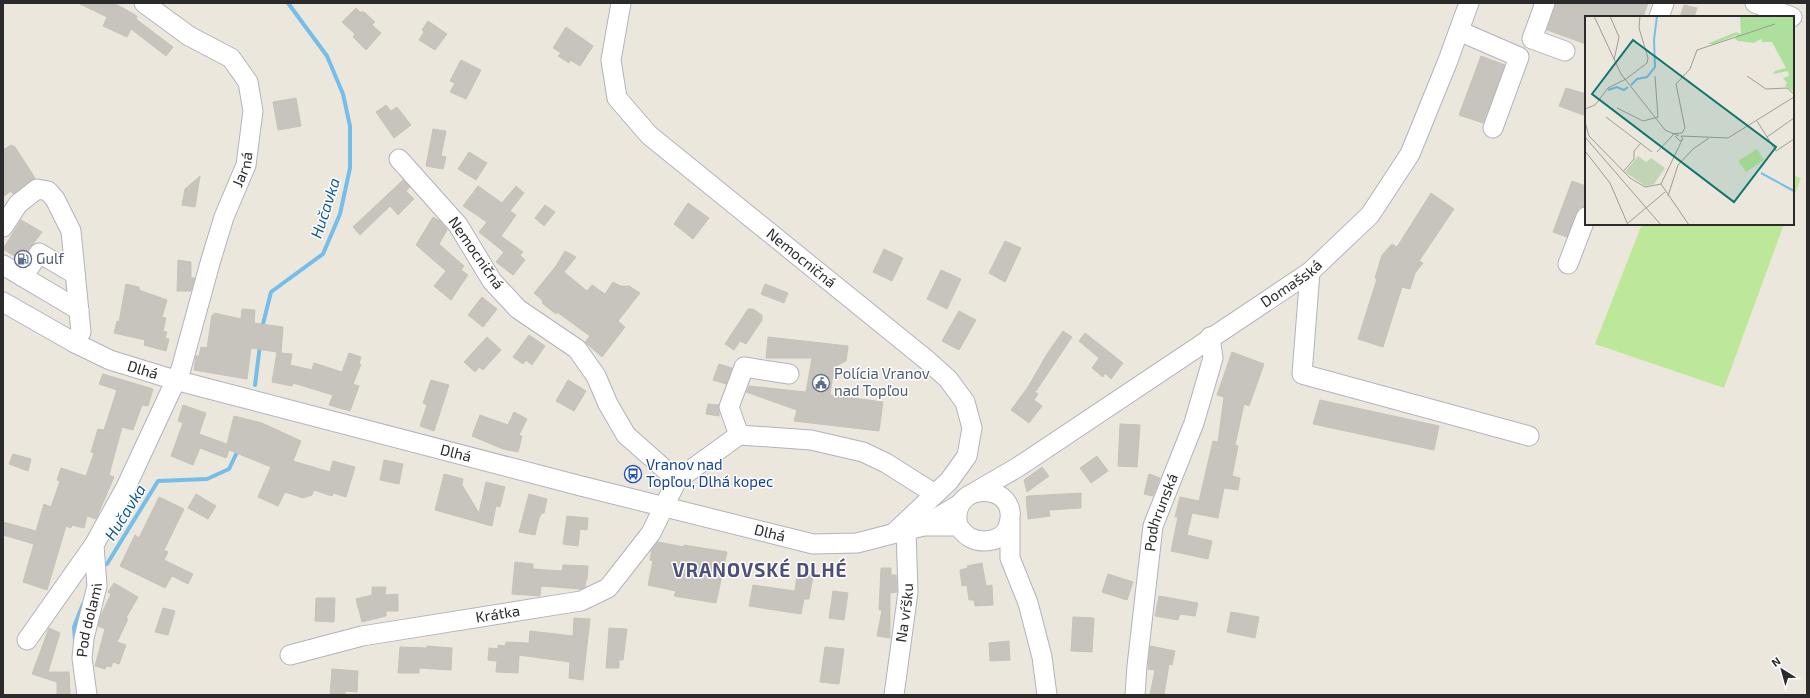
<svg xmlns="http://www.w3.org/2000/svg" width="1810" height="698" viewBox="0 0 1810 698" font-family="'Exo 2',sans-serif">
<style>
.pitch{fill:#bde799}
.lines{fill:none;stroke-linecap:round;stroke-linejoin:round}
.stream{stroke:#75bee9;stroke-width:4}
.building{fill:#c7c4bd;stroke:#c7c3b7}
.minor-casing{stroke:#b1b2be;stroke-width:21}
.minor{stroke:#fff;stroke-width:19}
.labels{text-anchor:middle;stroke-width:3;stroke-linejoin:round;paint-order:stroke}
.street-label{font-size:15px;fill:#2b2b2b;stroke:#fff}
.service-label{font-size:15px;fill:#4e5e75;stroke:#fff;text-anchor:start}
.transit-label{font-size:15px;fill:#164399;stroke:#fff;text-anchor:start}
.water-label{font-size:16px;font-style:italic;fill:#145b96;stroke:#fff}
.district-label{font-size:19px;font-weight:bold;letter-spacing:1px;fill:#4d5079;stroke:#fff}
.inset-river{fill:none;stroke:#75bee9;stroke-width:2}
.inset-road{fill:none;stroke:#9f9c96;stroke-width:1}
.view{fill:#0f766e;fill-opacity:0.15;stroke:#0f766e;stroke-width:2}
.inset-edge{fill:none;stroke:#2b2b2b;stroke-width:2}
</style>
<rect width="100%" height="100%" fill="#ece7dd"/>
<!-- pitch -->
<path class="pitch" d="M1793,175L1801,178L1793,199Z
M1642,224H1784L1724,388L1595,344Z"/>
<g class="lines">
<!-- stream -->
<path class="stream" d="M262,328L271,292L323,254L340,214L350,168V126L343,94L327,56L288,3
M255,385L260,345
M107,564L158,481L207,479L229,469L239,448
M75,639L74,627L83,604"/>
</g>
<!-- building -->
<path class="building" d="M78,3H114L137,16L136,19L173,47L166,56L131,29L127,37L103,26L107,17Z
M1556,3H1648L1643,17H1586V44L1547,30Z
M1684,5L1697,8L1694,17H1680Z
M356,8L360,12H364L375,22L372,25L381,33L366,50L353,37L355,34L342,22Z
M428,21L447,34L435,50L419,40L424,32L422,30Z
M566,27L593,46L580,66L570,60L569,63L558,56L561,53L553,48Z
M1481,56L1505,65L1483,123L1459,115Z
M461,60L481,70L466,99L450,92L455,83L450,81Z
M1566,88L1586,94V116L1559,106Z
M296,98L301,126L278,130L273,102Z
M386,105L391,111L397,107L411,125L394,138L376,112Z
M433,129L446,131L441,156L446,157L443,169L426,166Z
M11,145L15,147L35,178L13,194L11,191L3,197V150Z
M469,152L487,163L476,180L458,169Z
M200,176L195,207L182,205L185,189Z
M403,180L410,187L406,191L414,199L398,215L390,206L360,235L353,227Z
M1572,181L1586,186V203L1585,206L1579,208L1576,213L1567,237L1553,232Z
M478,186L502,203L516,186L524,193L510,211L516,215L501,236L523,252L520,255L525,260L513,275L496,262L504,252L479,232L487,222L463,206Z
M1431,193L1454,209L1419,261L1423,263L1415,273L1410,289L1402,287L1383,347L1358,339L1377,279L1375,278L1382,255L1392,244L1397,247Z
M688,203L709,218L693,239L674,224Z
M545,205L555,212L544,226L535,218Z
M433,217L440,221L447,230L439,244L464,266L461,270L468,275L451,300L434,286L446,271L416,245Z
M21,220L42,232L21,260L3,249Z
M1005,241L1021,248L1005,282L989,273Z
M884,249L903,258L892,281L873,272Z
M565,251L576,257L564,272L587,291L592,285L605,294L613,282L620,286H629L640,293L618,321L625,327L602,357L585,342L590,336L557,312L556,314L542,303L543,301L534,293L556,266Z
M178,260L191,262V278H195L191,291H177Z
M941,270L961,279L947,309L927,299Z
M126,284L139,287V290L167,300L162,317L166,318L163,331L167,332L165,338L169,339L166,351L144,345L145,340L114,333L117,321L119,322Z
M765,284L788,293L784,303L761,294Z
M482,297L497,309L483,327L468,315Z
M242,309L255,310L254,323L283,327L281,353L292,354L290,365L312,370L314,363L342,372L349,353L361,357L359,364H361L353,384L359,386L350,411L329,405L333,395L293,383L292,386L272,382L277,352L251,348L247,379L194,370L196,356H199L201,347L207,348L212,315H214V313L241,319Z
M748,309H753L762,315V320L746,344L740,341L734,350L725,344Z
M959,311L976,320L959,350L942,341Z
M1063,331L1072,337L1036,391L1031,389L1038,394L1034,400L1042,406L1029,423L1011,410L1028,387L1047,354Z
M1085,333L1123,363L1111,379L1105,373L1103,377L1092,368L1099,358L1079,341Z
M529,335L545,346L532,365L526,360L523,364L513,357Z
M487,337L501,350L483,370L479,367L475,372L464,362Z
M768,337L848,346L846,361L834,367L830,395L883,402L879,431L794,421L797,410L746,392L749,386L806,392L812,358H766Z
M1232,352L1264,364L1249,406L1244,404L1235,445L1238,446L1232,476L1240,478L1238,490L1224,488L1218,518L1192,513L1187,535L1212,541L1208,559L1171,551L1178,517H1175L1180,497L1199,501L1213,441L1218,442L1224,397L1217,395Z
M719,364L732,368L726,384L713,380Z
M103,374L153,389L148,406L142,405L133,430L122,427L109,475L114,477L96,519L87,516L84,528L72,525L71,528L66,526L47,590L23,582L34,544L3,535V522L36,531L44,504L51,507L60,481L57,480L61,468L86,476L94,453L91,452L98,429L104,430L117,390L99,384Z
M431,380L449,385L434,431L420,426L427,405L423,403Z
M568,380L586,391L574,411L556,401Z
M1320,400L1439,426L1434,450L1313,424Z
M708,404L719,405V416L706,414Z
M183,405L206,413L199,434L227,444L234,416L262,423L301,441L293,461L330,472L333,461L355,467L346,497L333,493L332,496L314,490L312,495L303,498L285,492L278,506L258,497L271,467L229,450L226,458L200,448L193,465L171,456L183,423L178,421Z
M514,412L527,419L519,435L522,436L518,452L503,449L472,436L480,415L508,425Z
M1120,424L1140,425L1137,467L1118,466Z
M13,454L31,459L28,471L9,464Z
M1097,456L1108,471L1091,483L1080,468Z
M384,460L403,464L399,484L380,480Z
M1042,467L1049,476L1027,492L1024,480Z
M444,474L463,479L462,485L479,513L486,482L505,487L500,507L496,506L492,526L435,510Z
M1149,474L1160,478L1153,496L1144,494Z
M1081,493V508L1049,510L1050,516L1028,519L1026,497L1028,496Z
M196,494L216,506L208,519L188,508Z
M529,494L547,499L544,513H542L539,518L535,535L519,532Z
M159,497L184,509L164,550L168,552L164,560L193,574L188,584L172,576L165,588L120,566L135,535L139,538Z
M567,516L588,518L587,530L580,529L578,546L563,544Z
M658,542L684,547V545L727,552L716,603L674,596L676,591L648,585L653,561L650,560L652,549Z
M515,562L533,564V569L562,571L563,565L588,566L587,580H586L585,587L581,589L541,586L540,596L512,594Z
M982,563L986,586L992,585L993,605L975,606L974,600H969L967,585L962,586L960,570L968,568L967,566Z
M881,568H891V575H896L897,592L890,593V638L877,636L882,610H879Z
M797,574L813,576L809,599H804L801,614L749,606L753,585L795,591Z
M1108,574L1133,582L1127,600L1102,592Z
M114,583L138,597L126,618L128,619L117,642L126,645L119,664L113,662L111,667L106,666L105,669L95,666L105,629L98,626L102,613L111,594L108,592Z
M372,587H386L385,595L398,594V611H386V616L362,622L356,599L372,595Z
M833,591L848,593L844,620L829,618Z
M1159,596L1198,603L1195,616L1180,614L1178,620L1155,616Z
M316,598H335L334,622L315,621Z
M163,608L175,611L168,635L155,632Z
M1231,612L1259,617L1255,638L1227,632Z
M1073,617L1094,618L1092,652L1071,651Z
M574,618L590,619L583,680L569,678L570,662L519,655L518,673L496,672L497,661L488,660L489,648L498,649V645L505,646L506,642L529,643L530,631L573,636Z
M49,628L60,633L48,672H69L70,695H57V682L32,674Z
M609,628L627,629L623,660H619V668H606Z
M1009,641L1010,660L990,661L989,643Z
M427,646L452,648L451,670L419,668V673H398L400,647L427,648Z
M1150,646L1175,651L1172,665L1169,664L1164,695H1150L1155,670L1148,669Z
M825,647L844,649L839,684L820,682Z
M332,669L358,671L357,692L345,691V695H330Z"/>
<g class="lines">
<!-- minor casing -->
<g class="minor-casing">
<g id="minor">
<path id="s1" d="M621,3L611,60L617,98L649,135L928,361L948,379L965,402L972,428L967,456L949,481L895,532"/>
<path d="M1545,3L1532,39L1565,51"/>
<path d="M1755,3L1792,17"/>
<path d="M1659,17L1664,3"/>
<path d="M1459,31L1519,57L1493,128"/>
<path d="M3,227L18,204L37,189L48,191L55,199L71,231L81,332L75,343"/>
<path d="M1568,264L1586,217"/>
<path d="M3,265L79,310"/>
<path d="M1310,272L1302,374L1529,436"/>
<path d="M23,277L39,253L75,274"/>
<path id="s2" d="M3,302L75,343L110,360L175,380L581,486L813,544L857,543L923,526L960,504"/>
<path d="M739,435L729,407L744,367L789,374"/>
<path d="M677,480L739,435L811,440L863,452L886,463L935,494"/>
<path id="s3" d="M975,492L1018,467L1310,272L1370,215L1410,154L1447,63L1469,3"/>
<path d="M1010,521V558L1028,603L1042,657L1047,695"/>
<path d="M926,526H958C962,531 966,536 971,538C983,544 1003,541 1008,527C1024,481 947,479 958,526"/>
<path d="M27,640L94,545"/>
<path id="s4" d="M290,655L362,636L581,601L608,588L630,560L651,533L677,480L626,435L608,404L596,376L577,349L518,309L492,281L458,225L399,159"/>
<path id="s5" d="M87,695L82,658L84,638L97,586L94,545L126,487L181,369L210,263L224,217L246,165L253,111L248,82L231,58L189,36L144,3"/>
<path id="s6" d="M894,695L908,592L906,530"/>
<path id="s7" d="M1135,695L1137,666L1153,526L1194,423L1213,358L1210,337"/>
</g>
</g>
<!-- minor -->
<use href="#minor" class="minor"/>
</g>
<!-- icons -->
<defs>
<g id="fuel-ring" transform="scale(0.9)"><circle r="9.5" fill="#fff" stroke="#5c6f8a" stroke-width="1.5"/><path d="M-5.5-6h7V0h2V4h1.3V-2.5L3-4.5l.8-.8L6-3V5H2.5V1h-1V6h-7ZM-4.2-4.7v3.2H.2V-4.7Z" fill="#5c6f8a"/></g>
<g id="civic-ring" transform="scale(0.9)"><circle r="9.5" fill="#fff" stroke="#5c6f8a" stroke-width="1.5"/><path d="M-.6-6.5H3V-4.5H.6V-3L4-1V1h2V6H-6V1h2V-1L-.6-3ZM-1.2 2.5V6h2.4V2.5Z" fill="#5c6f8a"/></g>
<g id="bus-ring" transform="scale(0.9)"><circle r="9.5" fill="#fff" stroke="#1a4fb4" stroke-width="1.5"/><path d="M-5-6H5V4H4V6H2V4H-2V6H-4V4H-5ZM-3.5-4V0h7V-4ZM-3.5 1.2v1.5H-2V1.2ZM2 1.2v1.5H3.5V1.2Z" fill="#1a4fb4"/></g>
</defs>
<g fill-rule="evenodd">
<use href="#fuel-ring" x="23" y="259"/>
<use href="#civic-ring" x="821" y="383"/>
<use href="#bus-ring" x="633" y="474"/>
</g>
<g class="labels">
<!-- street labels -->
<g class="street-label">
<text dy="5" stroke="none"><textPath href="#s5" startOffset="558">Jarná</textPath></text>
<text transform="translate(476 253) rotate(55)" y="5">Nemocničná</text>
<text dy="5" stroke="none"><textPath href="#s1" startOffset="341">Nemocničná</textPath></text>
<text dy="5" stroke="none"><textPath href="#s3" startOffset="379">Domašská</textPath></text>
<text dy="5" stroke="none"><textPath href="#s2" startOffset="156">Dlhá</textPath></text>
<text dy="5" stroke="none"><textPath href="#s2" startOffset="480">Dlhá</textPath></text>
<text dy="5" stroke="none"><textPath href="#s7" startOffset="185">Podhrunská</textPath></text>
<text dy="5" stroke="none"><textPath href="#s2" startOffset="804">Dlhá</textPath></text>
<text dy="5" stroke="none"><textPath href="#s6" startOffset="83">Na vŕšku</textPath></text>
<text dy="5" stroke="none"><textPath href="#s4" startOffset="212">Krátka</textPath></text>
<text dy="5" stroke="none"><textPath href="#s5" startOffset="76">Pod dolami</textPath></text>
</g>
<!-- service labels -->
<g class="service-label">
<text x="36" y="264">Gulf</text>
<text x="834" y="379">Polícia Vranov<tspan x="834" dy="17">nad Topľou</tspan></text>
</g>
<!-- transit labels -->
<g class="transit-label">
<text x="646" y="470">Vranov nad<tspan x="646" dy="17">Topľou, Dlhá kopec</tspan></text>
</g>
<!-- water labels -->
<g class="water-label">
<text transform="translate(325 208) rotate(-72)" y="6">Hučavka</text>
<text transform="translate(125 512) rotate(-58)" y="6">Hučavka</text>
</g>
<!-- district labels -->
<g class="district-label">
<text x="760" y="577">VRANOVSKÉ DLHÉ</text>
</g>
</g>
<!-- overview -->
<g transform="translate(1585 16)">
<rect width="209" height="209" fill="#ece7dd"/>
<path d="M155,0L159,1L158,3L160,0H209V76L200,70L202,67L198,62L204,60L203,55L188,58L190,55L201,52L187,26H177L176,23L169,27L153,25L150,23L152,19L129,28H122L151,16L156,18Z" fill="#ace09c"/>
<path d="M53,140L61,146L66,142L80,152L69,168L60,170L40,156Z" fill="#c1d5b5"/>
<path d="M193,0H209V31L205,28L199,31L195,25H190Z" fill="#ace09c"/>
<path d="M172,133L179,144L161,156L153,145Z" fill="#bde799"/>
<path class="inset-river" d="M46,69L52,63L62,61L70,51L69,24L72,0M23,74L32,71L39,74L43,71M176,157L209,175"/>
<path class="inset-road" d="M9,0L36,58L80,114L94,120M25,0L34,21L29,44M162,60L181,73L202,72L209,78M32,92L58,105L73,101L70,60M0,93L10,89L23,72L41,63L62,47L63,42L54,12L55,0M21,101L67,136M172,105L191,135L209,123M0,106L4,120L45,162L60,171L76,168M87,118L97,117L100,112L91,68L105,53L112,34L190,8M90,120L95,125L98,123L96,120M96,120L143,122L209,81M0,121L76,209M182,121L209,102M97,124L76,168L104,209M0,135L25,167L43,209M72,136L88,119M38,156L49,143V135L56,127M83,180L93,149L108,133L124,122M43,207L80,176"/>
<path class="view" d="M48,24L191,131L149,186L7,78Z"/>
<rect width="209" height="209" class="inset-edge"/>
</g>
<!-- border -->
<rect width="1810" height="698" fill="none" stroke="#2b2b2b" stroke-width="8"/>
<!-- north arrow -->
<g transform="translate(1782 670) rotate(323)" stroke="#ffffff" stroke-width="3" paint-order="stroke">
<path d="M0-3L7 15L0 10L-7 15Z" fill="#2b2b2b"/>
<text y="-6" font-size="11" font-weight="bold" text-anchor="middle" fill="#2b2b2b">N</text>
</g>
</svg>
